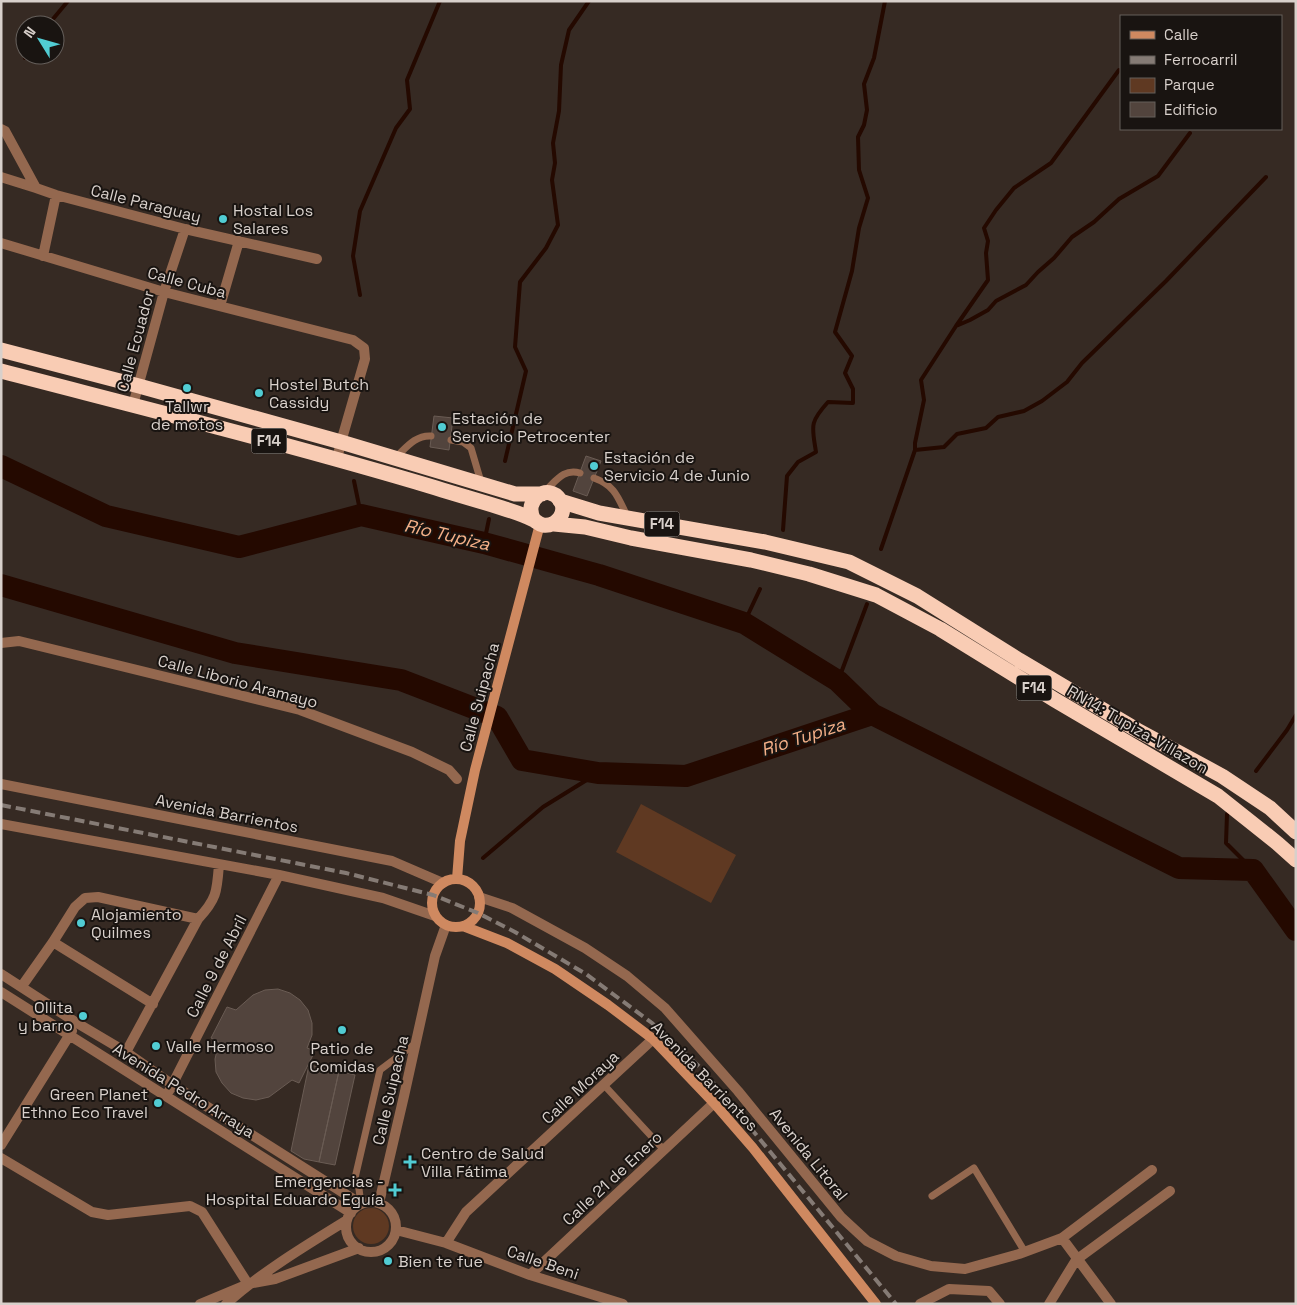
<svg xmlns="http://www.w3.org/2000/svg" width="1297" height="1305" viewBox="0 0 1297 1305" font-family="'Space Grotesk',sans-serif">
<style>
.green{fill:#5f3922}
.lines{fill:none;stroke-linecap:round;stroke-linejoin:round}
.stream{stroke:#240900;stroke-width:4}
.river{stroke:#240900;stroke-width:22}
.building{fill:#52443d;stroke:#6a5c54}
.lane{stroke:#94684f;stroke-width:7}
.street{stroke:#94684f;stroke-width:10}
.secondary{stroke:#cf8960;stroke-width:10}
.highway{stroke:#f9ccb4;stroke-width:15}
.rail{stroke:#857b75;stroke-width:4;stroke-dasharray:10 5;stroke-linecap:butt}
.poi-dot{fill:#51ccd3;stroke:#191411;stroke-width:2}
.labels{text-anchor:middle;stroke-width:4;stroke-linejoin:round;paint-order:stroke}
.shield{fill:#191411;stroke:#9f9893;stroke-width:1}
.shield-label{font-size:15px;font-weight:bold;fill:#d8d0cb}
.street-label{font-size:16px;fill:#d8d0cb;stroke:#191411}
.poi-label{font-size:16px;fill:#d8d0cb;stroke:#191411;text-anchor:start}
.water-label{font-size:18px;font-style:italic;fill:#f5b088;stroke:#191411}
</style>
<rect width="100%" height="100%" fill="#362a23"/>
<!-- green -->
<path class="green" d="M641,804L736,855L711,903L616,852Z
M353 1226a18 18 0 1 1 36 0a18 18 0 1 1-36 0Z"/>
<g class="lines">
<!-- stream -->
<path class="stream" d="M48,25L68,1
M25,58L27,55
M360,295L353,256L360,211L396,128L410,109L407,80L440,1
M956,326L970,320L988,310L996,301L1026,285L1038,272L1054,258L1072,237L1094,222L1119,199L1158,176L1190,133
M915,450L944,447L957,434L986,428L998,417L1024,411L1042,401L1067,382L1082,363L1166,281L1266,177
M505,461L526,371L515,347L520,282L546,248L558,225L552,180L555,163L553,143L559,111L561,65L569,30L589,1
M354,481L361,515
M783,530L787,476L798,462L816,452C812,426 809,423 828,402L853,403V389L845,373L852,356L835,332L852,271L859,228L868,198L859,170L858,137L864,125L867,110L864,84L874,58L885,1
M484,543L489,519
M881,549L915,450V443L924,400L921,380L956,326L988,280L986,253L988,241L984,228L996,210L1014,188L1051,163L1119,70
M744,623L760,589
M838,681L867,604
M1256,771L1287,730L1296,715
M1227,814L1226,843L1253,870
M483,858L543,807L598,773"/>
<!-- river -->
<path class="river" d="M1,466L106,516L239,547L361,515L484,543L599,575L744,623L838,681L872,714
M1,585L235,653L401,680L497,717L522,760L598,773L686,776L872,714L1179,868L1253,870L1296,930"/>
</g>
<!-- building -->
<path class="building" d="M434,416L453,418L449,450L430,447Z
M586,456L601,461L587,496L573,491Z
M278,989L290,993L300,1000L308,1010L312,1023V1035L307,1048L315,1051L299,1083L292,1080L269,1097L256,1100L243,1098L231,1093L222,1083L216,1072L215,1059L219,1042L211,1038L227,1007L236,1010L253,995L265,990Z
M309,1065L339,1071L319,1162L304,1159L291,1151Z
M339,1071L355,1075L335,1165L319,1162Z"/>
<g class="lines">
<!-- lane -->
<path class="lane" d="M451,440L463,442L471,448L481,482
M395,458C406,448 415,435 431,436
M594,478C616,486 618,498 628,518
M545,491C556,481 564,468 580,473
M604,1085L664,1150
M932,1196L974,1168L1025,1252
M361,1204L359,1189L355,1178L380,1070L416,1043"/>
<!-- street -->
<path class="street" d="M1,129L5,131L36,188L56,195L185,229L317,259
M1,177L36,188
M1,243L164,292L353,340L364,348L365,359L341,442L337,459
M43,256L56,195
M220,306L239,241
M133,405L164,292L185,229
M1,643L19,641L300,710L412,752L449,770L457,779
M1,784L392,861L443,883
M1,824L279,875L383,898L435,916
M479,897L512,908L585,948L627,976L665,1008L738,1091L841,1217L867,1241L896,1256L931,1266L965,1269L1019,1254L1062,1238L1152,1170
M53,942L153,1004
M1,974L77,1023L126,1052L173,1085L361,1204
M22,986L53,942L75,907L85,898L98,897L198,919
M1,992L351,1213
M126,1052L198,919C217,899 217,891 219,864
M169,1091L279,875
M1,1145L72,1031
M1,1158L92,1212L108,1215L190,1206L202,1212L248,1284
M346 1227a25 25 0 1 1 50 0a25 25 0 1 1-50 0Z
M379,1203L404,1096L435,956L446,925
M396,1230L446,1243L530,1275L623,1304
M1062,1238L1111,1304
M446,1243L466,1212L653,1039
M530,1275L714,1103
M200,1304L248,1284L275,1279L359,1248
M226,1304C263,1271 305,1246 347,1220
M920,1304L949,1289L989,1291L1000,1304
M1049,1304L1076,1260L1170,1191"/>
<!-- secondary -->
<path class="secondary" d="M457,879L460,841L475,770L540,524
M432 903a24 24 0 1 1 48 0a24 24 0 1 1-48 0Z
M463,926L507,943L555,969L608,1005L653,1039L714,1103L753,1148L876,1304"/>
<!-- highway -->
<path class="highway" d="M1,350L139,386L341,442L515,494H542
M1,371C147,409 292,445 436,488C458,495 480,501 502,508C512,511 524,515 534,520C537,522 539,524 543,525C557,527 568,512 560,500C548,482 522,500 534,520
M560,501L599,513L765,542L849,562L917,596L1019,660L1137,730L1222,776L1270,808L1296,832
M554,524L585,527L631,538L751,560L809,574L876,595L940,629L1055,700L1218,796L1277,843L1296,860"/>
<!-- rail -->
<path class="rail" d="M1,805L346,873L433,895L478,913L515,932L586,974L652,1023L701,1068L896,1304"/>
</g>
<!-- markers -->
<g class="poi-dot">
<circle cx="223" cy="219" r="5"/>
<circle cx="187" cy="388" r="5"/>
<circle cx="259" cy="393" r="5"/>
<circle cx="442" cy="427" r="5"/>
<circle cx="594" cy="466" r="5"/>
<circle cx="81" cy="923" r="5"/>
<circle cx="83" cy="1016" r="5"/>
<circle cx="342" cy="1030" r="5"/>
<circle cx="156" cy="1046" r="5"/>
<circle cx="158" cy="1103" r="5"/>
<path d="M407.5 1154.5h5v5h5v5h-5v5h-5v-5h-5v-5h5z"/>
<path d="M392.5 1182.5h5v5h5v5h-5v5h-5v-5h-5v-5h5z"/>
<circle cx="388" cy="1261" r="5"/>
</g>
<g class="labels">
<!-- shield labels -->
<g class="shield">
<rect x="251.5" y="428.5" width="35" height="25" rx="4"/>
<rect x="644.5" y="511.5" width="35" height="25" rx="4"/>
<rect x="1016.5" y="675.5" width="35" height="25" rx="4"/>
</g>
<g class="shield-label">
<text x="269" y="446">F14</text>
<text x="662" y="529">F14</text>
<text x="1034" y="693">F14</text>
</g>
<!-- street labels -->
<g class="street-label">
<text transform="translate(146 203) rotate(14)" y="6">Calle Paraguay</text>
<text transform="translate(187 282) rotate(15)" y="6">Calle Cuba</text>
<text transform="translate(135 341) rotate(-75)" y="6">Calle Ecuador</text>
<text transform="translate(238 681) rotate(15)" y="6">Calle Liborio Aramayo</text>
<text transform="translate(479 697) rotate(-75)" y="6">Calle Suipacha</text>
<text transform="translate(1138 729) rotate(30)" y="6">RN14: Tupiza-Villazon</text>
<text transform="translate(227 813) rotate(11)" y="6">Avenida Barrientos</text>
<text transform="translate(216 966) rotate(-63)" y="6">Calle 9 de Abril</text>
<text transform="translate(705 1076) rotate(46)" y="6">Avenida Barrientos</text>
<text transform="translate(580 1087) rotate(-43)" y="6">Calle Moraya</text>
<text transform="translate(184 1090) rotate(32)" y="6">Avenida Pedro Arraya</text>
<text transform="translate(390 1090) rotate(-77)" y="6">Calle Suipacha</text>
<text transform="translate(809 1154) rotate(51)" y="6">Avenida Litoral</text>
<text transform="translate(612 1178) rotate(-43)" y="6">Calle 21 de Enero</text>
<text transform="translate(543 1262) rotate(19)" y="6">Calle Beni</text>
</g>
<!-- poi labels -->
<g class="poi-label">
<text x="233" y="216">Hostal Los<tspan x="233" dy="18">Salares</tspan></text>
<text x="269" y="390">Hostel Butch<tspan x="269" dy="18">Cassidy</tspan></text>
<text x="187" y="412" text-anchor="middle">Tallwr<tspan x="187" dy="18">de motos</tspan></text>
<text x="452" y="424">Estación de<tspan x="452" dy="18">Servicio Petrocenter</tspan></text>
<text x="604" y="463">Estación de<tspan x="604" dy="18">Servicio 4 de Junio</tspan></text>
<text x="91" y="920">Alojamiento<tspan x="91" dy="18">Quilmes</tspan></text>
<text x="73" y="1013" text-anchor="end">Ollita<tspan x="73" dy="18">y barro</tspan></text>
<text x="166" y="1052">Valle Hermoso</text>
<text x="342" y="1054" text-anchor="middle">Patio de<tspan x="342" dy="18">Comidas</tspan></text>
<text x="148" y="1100" text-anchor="end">Green Planet<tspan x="148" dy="18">Ethno Eco Travel</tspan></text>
<text x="421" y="1159">Centro de Salud<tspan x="421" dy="18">Villa Fátima</tspan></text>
<text x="384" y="1187" text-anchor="end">Emergencias -<tspan x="384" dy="18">Hospital Eduardo Eguía</tspan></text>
<text x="398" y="1267">Bien te fue</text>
</g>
<!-- water labels -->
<g class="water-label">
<text transform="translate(447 535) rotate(13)" y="6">Río Tupiza</text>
<text transform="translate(803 737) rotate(-18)" y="6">Río Tupiza</text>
</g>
</g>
<!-- border -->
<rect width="1297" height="1305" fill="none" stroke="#d8d0cb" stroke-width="5"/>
<!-- legend -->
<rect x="1120" y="15" width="162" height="115" fill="#191411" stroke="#655f5b"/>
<rect x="1130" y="31" width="25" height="8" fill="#cf8960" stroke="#655f5b"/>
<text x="1164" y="40" font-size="15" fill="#d8d0cb">Calle</text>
<rect x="1130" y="56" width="25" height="8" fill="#857b75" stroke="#655f5b"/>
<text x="1164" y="65" font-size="15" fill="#d8d0cb">Ferrocarril</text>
<rect x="1130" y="78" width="25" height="15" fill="#5f3922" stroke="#655f5b"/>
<text x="1164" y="90" font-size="15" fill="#d8d0cb">Parque</text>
<rect x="1130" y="102" width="25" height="15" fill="#52443d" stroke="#655f5b"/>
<text x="1164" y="115" font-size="15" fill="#d8d0cb">Edificio</text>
<!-- north arrow -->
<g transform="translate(40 40) rotate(307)"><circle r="24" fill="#191411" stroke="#655f5b"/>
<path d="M0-4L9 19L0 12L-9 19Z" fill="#51ccd3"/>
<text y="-8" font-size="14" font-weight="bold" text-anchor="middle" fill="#d8d0cb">N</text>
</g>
</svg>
